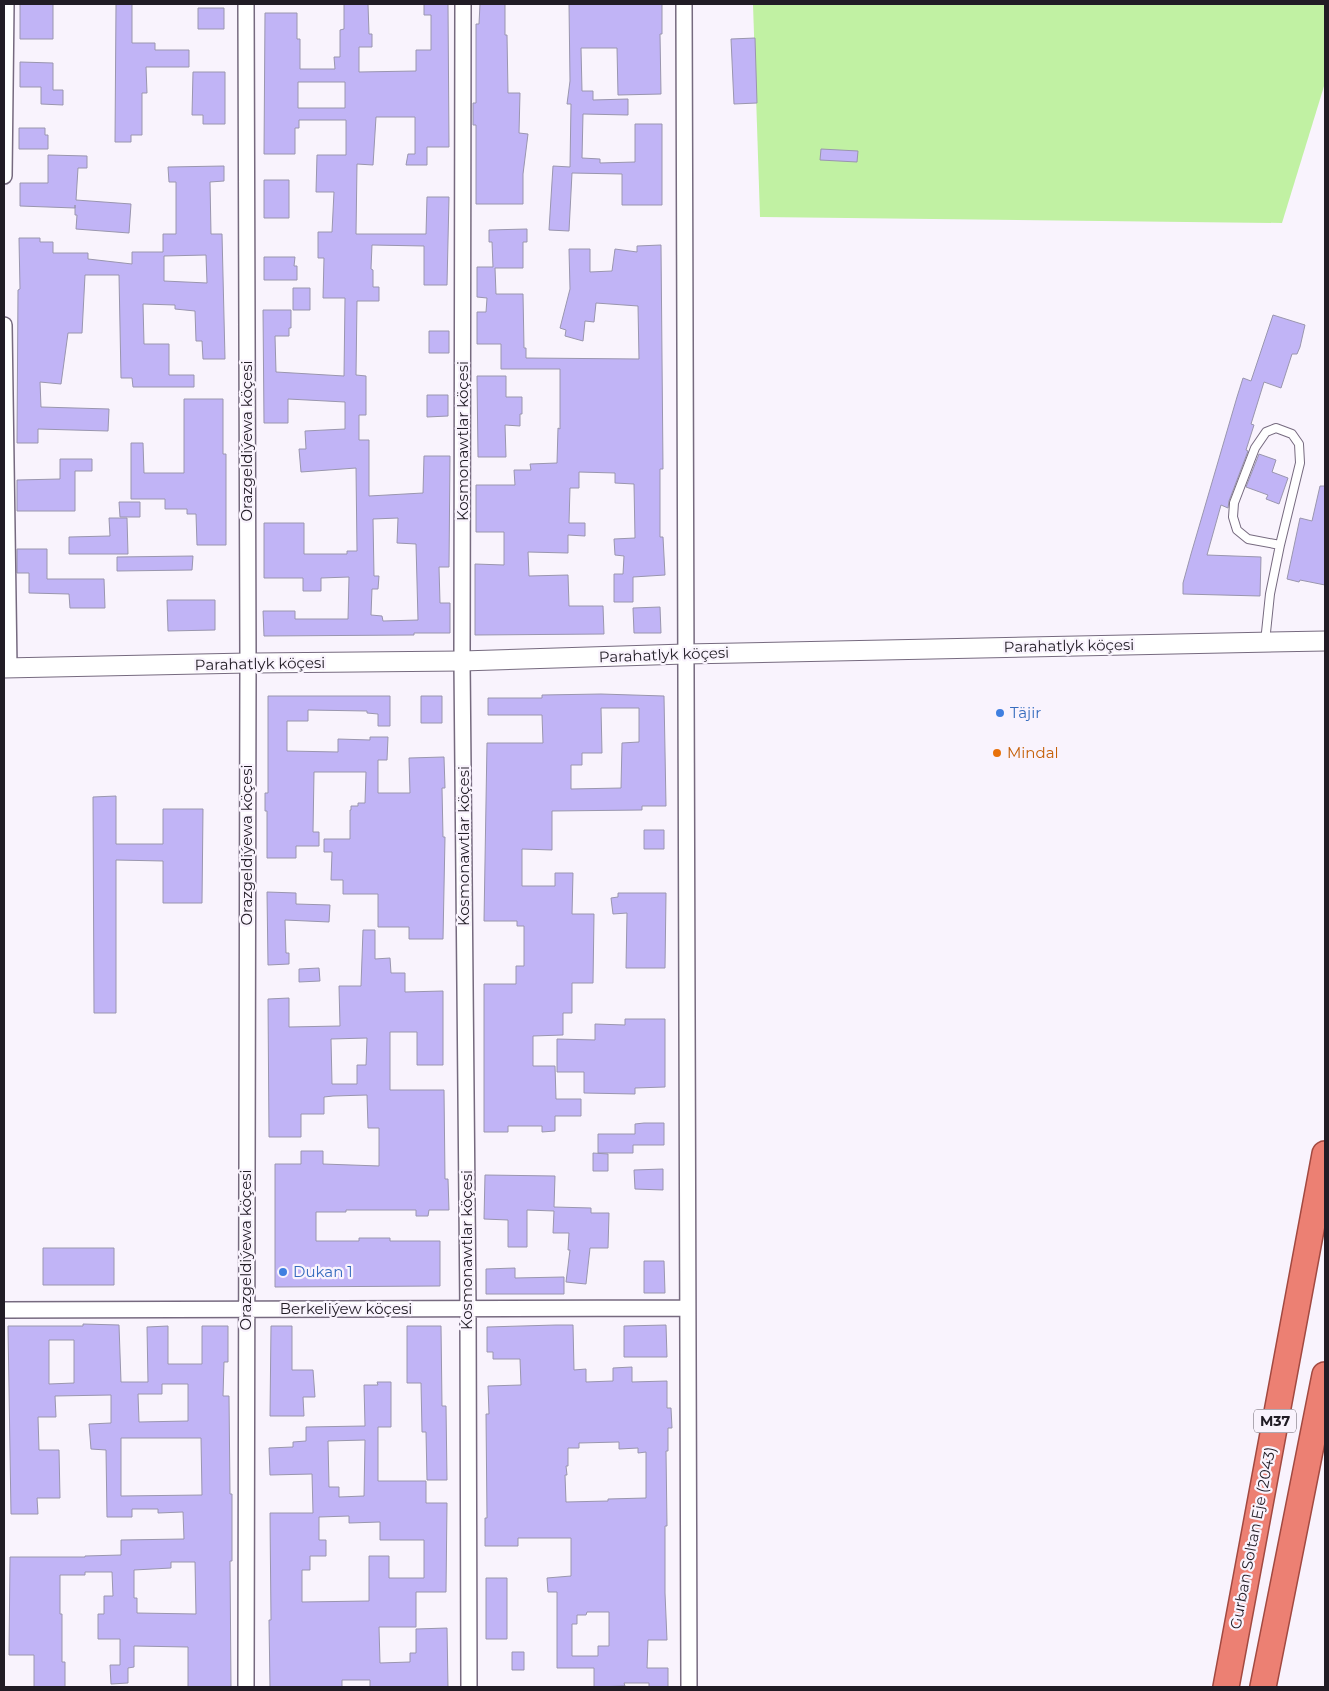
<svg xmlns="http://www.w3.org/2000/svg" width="1329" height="1691" viewBox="0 0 1329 1691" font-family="Montserrat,sans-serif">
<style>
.green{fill:#c1f1a3}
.building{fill:#c1b4f6;stroke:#9a96ae;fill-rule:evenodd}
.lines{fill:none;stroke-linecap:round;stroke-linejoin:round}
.service-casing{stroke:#766a7f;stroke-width:10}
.minor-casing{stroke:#766a7f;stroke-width:18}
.tertiary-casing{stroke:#766a7f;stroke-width:21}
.trunk-casing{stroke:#a24941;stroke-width:28}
.service{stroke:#fff;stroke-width:8}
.minor{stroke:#fff;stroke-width:15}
.tertiary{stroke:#fff;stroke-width:19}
.trunk{stroke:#ec8073;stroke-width:25}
.shop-dot{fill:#3f7fe0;stroke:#f9f3fd;stroke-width:2}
.food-dot{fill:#e8710a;stroke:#f9f3fd;stroke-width:2}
.labels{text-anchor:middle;stroke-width:4.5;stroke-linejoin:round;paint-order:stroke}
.shield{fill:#f9f3fd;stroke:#625c66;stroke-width:1}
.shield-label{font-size:14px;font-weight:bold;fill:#211c25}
.street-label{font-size:15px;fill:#211c25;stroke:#f9f3fd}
.shop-label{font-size:15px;fill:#366cbe;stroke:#f9f3fd;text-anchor:start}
.food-label{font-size:15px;fill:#c56008;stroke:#f9f3fd;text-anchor:start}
</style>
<rect width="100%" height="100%" fill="#f9f3fd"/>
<!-- green -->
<path class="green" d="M753,4H1325V83L1282,223L760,217Z"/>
<!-- building -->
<path class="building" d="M20,4H53V39H20Z
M116,4H132V43H155V50H189V67H146L147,93H142V135H131V142H115Z
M344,4H368L369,34H372V47H359V72L416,71V50H431V15H424V4H448L449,147H427V165H406L408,154H415V117H376L373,165L357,164L356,234H426L427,197H449L447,285H424V246L372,245L371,269L373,270V287H379V301H357L356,375L366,376V415H359V440H369V496L423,493L424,456H450L449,567H439L440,603H450V633H414V635L264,636L263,611H295V619H348L349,577L321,578V591H303V578H264V523H304V554H347V551H357L356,468L301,472L299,449H306L305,431L345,429V402L288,399V423H264L263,310H291V328H289V336H275L276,372L344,376L345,298H323L324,258H318V232H332L334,192H316L317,155H346V120H299V128H295V154H264L265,13H297V39H300V69H335L334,57H340V30L344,29ZM298,82H345V108H298ZM398,518L397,543L416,544L418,620L383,621L382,616L371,615L372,589H378L379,576H374L373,519Z
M480,4H505V35H507L508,93H520L519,133L528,134L523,174V204H476V125H473V103H476V24H479Z
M569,4H662V34H660L661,94L618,95L617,48H581L582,91H593V100L628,99V115L583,114L582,158L600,159V163L635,162V124H662V205H622V174L572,173L569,231L549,230L553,166L570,167L571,104H567L570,81Z
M198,8H224V29H198Z
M755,38L757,103L734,104L731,39Z
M20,62L53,63V90H63V105L41,104V87H20Z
M193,72H225V124H203V115H192Z
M19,128H45V135H48V149H19Z
M821,149L858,151L857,162L820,160Z
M48,155L87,156V168H78L76,200L131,204L129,233L76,229L77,215H75V205V208L20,206V183H48Z
M224,166V181L210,182L211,234H222L225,359H203L202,341H196L195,311L175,309V305L143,304L144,344H169V375H194V387H133L132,378H121L119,275H85L82,333H68L61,384L40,382L41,407L109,409L108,431L38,429V443H17L18,290L20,289L19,238H40V242H53V253H88V259L132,264V252H163V234H176V182H169L168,167ZM206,255L207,283L164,281V256Z
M264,180H289V218H264Z
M527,229V242H523V268H495L496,294H523L524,348H526V358L639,359L638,306L596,303L594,322L585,321L583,341L565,336L566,330L560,328L570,289L569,249H590V272L612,271L615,249L637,252V246L661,245L663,469H660V537H663L665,575L633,577V602H614V574H623L624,556L615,555L614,539L635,538L634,484L615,483V473L579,472V488H570L569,523H585V536L568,535V553L528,552L529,576L568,575L569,606H603L604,634L475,635V564L504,565V532H476V485H515L514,470H531L530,464L557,463L558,428L560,429V369H501V344H477V312H486L487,298L477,297V267H493L492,242H489V230Z
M264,257H295L294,266H297V280H264Z
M293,288H310V310H293Z
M1273,315L1305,325L1300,347L1297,354H1292L1281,388L1264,382L1251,424L1254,425L1246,450L1248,451L1229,501L1228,508L1221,505L1207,555L1261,557L1260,596L1183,594V583L1191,554L1237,397L1243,378L1251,381Z
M429,331H449V353H429Z
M477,376H506V397H522V414H520V426L505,425L506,457H478Z
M427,395H448V416L427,417Z
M184,399H223V454H226V545H197L196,514H187V509H165V499H131V443H143L144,473H184Z
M1259,454L1276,460L1272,472L1288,478L1279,504L1266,499L1268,495L1246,487Z
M60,459H92V471H75V511H17V480L60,479Z
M1320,486H1325V585L1300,580L1299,582L1287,579L1300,518L1312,521Z
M119,502H140V517H120Z
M109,518H127L128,554H69V537L110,536Z
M17,549H47V579H104L105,608H70L69,594L29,593V573H17Z
M193,556L192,570L117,571V557Z
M167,600H215V630L168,631Z
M660,607L661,633H634L633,608Z
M601,694L664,696L666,806H642V810L552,811V850L522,849V886H555V873H573L572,914H594L593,983H572V1013H563V1035L533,1036V1066H555L556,1099H581V1116H555V1131L542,1132V1126H508V1132H484V984H516V966H524V926H517V921H484L487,743H543L542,715H488V698H542V695ZM601,708H639V742L622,743L621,788L571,789V765H582V753H602Z
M268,696H390V726H378V714L367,713V711L308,710V721H287V751L338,752V739L370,740V737H388L387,760H378V793H410L409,758L444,757L445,788H442L443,837H445L443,939H409V927H378V894H343V880H331L332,852H324V839H350V810H351V806H358V803H365L366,772H314L313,832H319V846H296V858H267V811H265V793H268Z
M421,696H442V723H421Z
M116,796V844H163V809H203L202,903H163V861L116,860V1013H94L93,797Z
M644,830H664V849H644Z
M267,892L296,893V904L330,905L329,922L285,920L286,953H289V964L268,965Z
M618,893H666L665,968H626L627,913L613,914L611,898L618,897Z
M363,930H375V959L390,958L391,973H405V992L443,991V1065H417V1032H390V1090H444L445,1179H448L449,1210H429L428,1216H416V1210H346V1212H316V1241H359V1238H390V1241H440V1286L275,1287V1164H301V1151H323V1164L379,1166V1128H368L367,1095L333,1096L324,1097V1114H301V1137H269L268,999L289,998V1027L340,1026L339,986H361ZM367,1038L366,1065H357V1084H332L331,1039Z
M319,968L320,981L299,982V969Z
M625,1019H665V1087L635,1088V1094L584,1093V1072H557V1039L595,1040V1024L625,1025Z
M644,1123H664V1145H633V1153H598V1134H635V1124Z
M593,1153L608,1154V1171H593Z
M663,1169V1190L635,1189L634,1170Z
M485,1175L555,1176L554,1207L591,1208V1213H609L608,1248H590L586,1284L566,1282L570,1250H568L569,1233H553L554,1211L527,1210V1247H508V1220L484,1219Z
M43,1248H114V1285H43Z
M644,1261H664L665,1293H644Z
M515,1268V1278L564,1277V1294H486V1269Z
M83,1324L119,1325L121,1382H148L147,1327L168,1326V1364H202V1326H228V1362H224L223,1396H229L230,1494H232V1561H230L231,1687H188V1647L134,1646V1667L128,1668V1683L111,1684L110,1665H120V1639H98V1614H104V1596H113L112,1572H85V1575H60V1614H62V1662H65V1687H34V1655H9L10,1557H85V1556L121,1555V1540L184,1539L183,1512L158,1513V1509H132V1517H107L106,1450L91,1449L89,1424L111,1423V1395L55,1396L56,1417H38L39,1450H59L60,1498H37L38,1514H11L8,1326H83ZM49,1340H74V1383L49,1384ZM162,1384H188V1421L139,1422L138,1394H162ZM121,1438H201L202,1495L121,1496ZM171,1562H195L196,1614L137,1613V1598H134V1570L171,1568Z
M556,1325H573L574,1370L586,1369V1382L613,1381V1368L632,1367V1382L667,1381V1408H671L672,1428H668V1451H666L667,1526H665V1593L667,1640H648L647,1668H668V1687H649V1683H624L625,1686L594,1687V1668H557V1592H548L547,1578L571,1576V1538H518V1546H485V1518H487L486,1414H489L488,1386L521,1385L520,1359H493V1352H487V1327ZM619,1442V1449L638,1448V1453L646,1452V1498L608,1499V1501L566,1502L565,1475H567L566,1466H568V1448H579V1443ZM587,1612H609V1646H598V1656H572V1624H577V1615H586Z
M666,1325L667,1357H624V1326Z
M271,1326H292V1370H313L315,1397H303L304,1416H270Z
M407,1326H441L442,1406H446L447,1480H427L426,1432H422L421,1383H407Z
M377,1382H391V1427H378V1481H426V1503H447L446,1592H416V1627H379L380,1663L410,1662V1653H416V1629L447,1628L448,1687H370V1680H342V1687H270L269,1620H271L270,1513H313L312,1474L270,1475L269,1448L293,1447V1442L306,1441V1427L365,1426L364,1385H378ZM365,1440L364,1496L339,1497V1487H329L328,1441ZM349,1516V1523L380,1522V1540H424V1578H389V1556H369V1601L302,1602V1570H310V1556H326V1540H319V1517Z
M486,1578H507V1639H486Z
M512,1652H524V1670H512Z"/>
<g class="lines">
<!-- service casing -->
<g class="service-casing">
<path id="service" d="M1265,642L1270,594L1280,545L1300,463L1299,444L1292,434L1276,428L1266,432L1255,448L1234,503L1233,517L1237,530L1248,539L1280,545"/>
</g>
<!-- minor casing -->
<g class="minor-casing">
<path id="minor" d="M463,4L462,661L468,1310L469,1687
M684,4L689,1687
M4,176L6,4
M4,325L9,668
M4,1310C232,1309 460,1310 687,1308
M246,1687L248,663L246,4"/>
</g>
<!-- tertiary casing -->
<g class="tertiary-casing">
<path id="tertiary" d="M4,668L248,663L462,661L685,654L1325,641"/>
</g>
<!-- trunk casing -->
<g class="trunk-casing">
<path id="trunk" d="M1226,1687L1325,1154
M1263,1687L1325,1375"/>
</g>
<!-- service -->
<use href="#service" class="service"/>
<!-- minor -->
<use href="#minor" class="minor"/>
<!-- tertiary -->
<use href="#tertiary" class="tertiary"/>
<!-- trunk -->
<use href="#trunk" class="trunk"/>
</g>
<!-- markers -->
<g class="shop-dot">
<circle cx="1000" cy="713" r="5"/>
<circle cx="283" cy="1272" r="5"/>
</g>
<circle class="food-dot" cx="997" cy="753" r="5"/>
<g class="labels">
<!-- shield labels -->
<rect class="shield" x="1254" y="1409.5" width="42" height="23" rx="4"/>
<g class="shield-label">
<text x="1275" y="1426">M37</text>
</g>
<!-- street labels -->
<g class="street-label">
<text transform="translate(247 441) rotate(-90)" y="5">Orazgeldiýewa köçesi</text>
<text transform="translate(463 441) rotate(-90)" y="5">Kosmonawtlar köçesi</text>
<text transform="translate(1069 646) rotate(-1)" y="5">Parahatlyk köçesi</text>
<text transform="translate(664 655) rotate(-2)" y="5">Parahatlyk köçesi</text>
<text transform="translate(260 664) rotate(-1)" y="5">Parahatlyk köçesi</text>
<text transform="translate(247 845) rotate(-90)" y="5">Orazgeldiýewa köçesi</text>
<text transform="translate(464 846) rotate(-90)" y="5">Kosmonawtlar köçesi</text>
<text transform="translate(246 1250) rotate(-90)" y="5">Orazgeldiýewa köçesi</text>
<text transform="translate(467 1250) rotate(-90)" y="5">Kosmonawtlar köçesi</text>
<text x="346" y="1314">Berkeliýew köçesi</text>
<text transform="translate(1253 1538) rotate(-79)" y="5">Gurban Soltan Eje (2043)</text>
</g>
<!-- shop labels -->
<g class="shop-label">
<text x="1010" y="718">Täjir</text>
<text x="293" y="1277">Dukan 1</text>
</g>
<!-- food labels -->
<g class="food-label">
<text x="1007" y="758">Mindal</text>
</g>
</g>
<!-- border -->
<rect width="1329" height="1691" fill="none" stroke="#211c25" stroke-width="10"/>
</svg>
